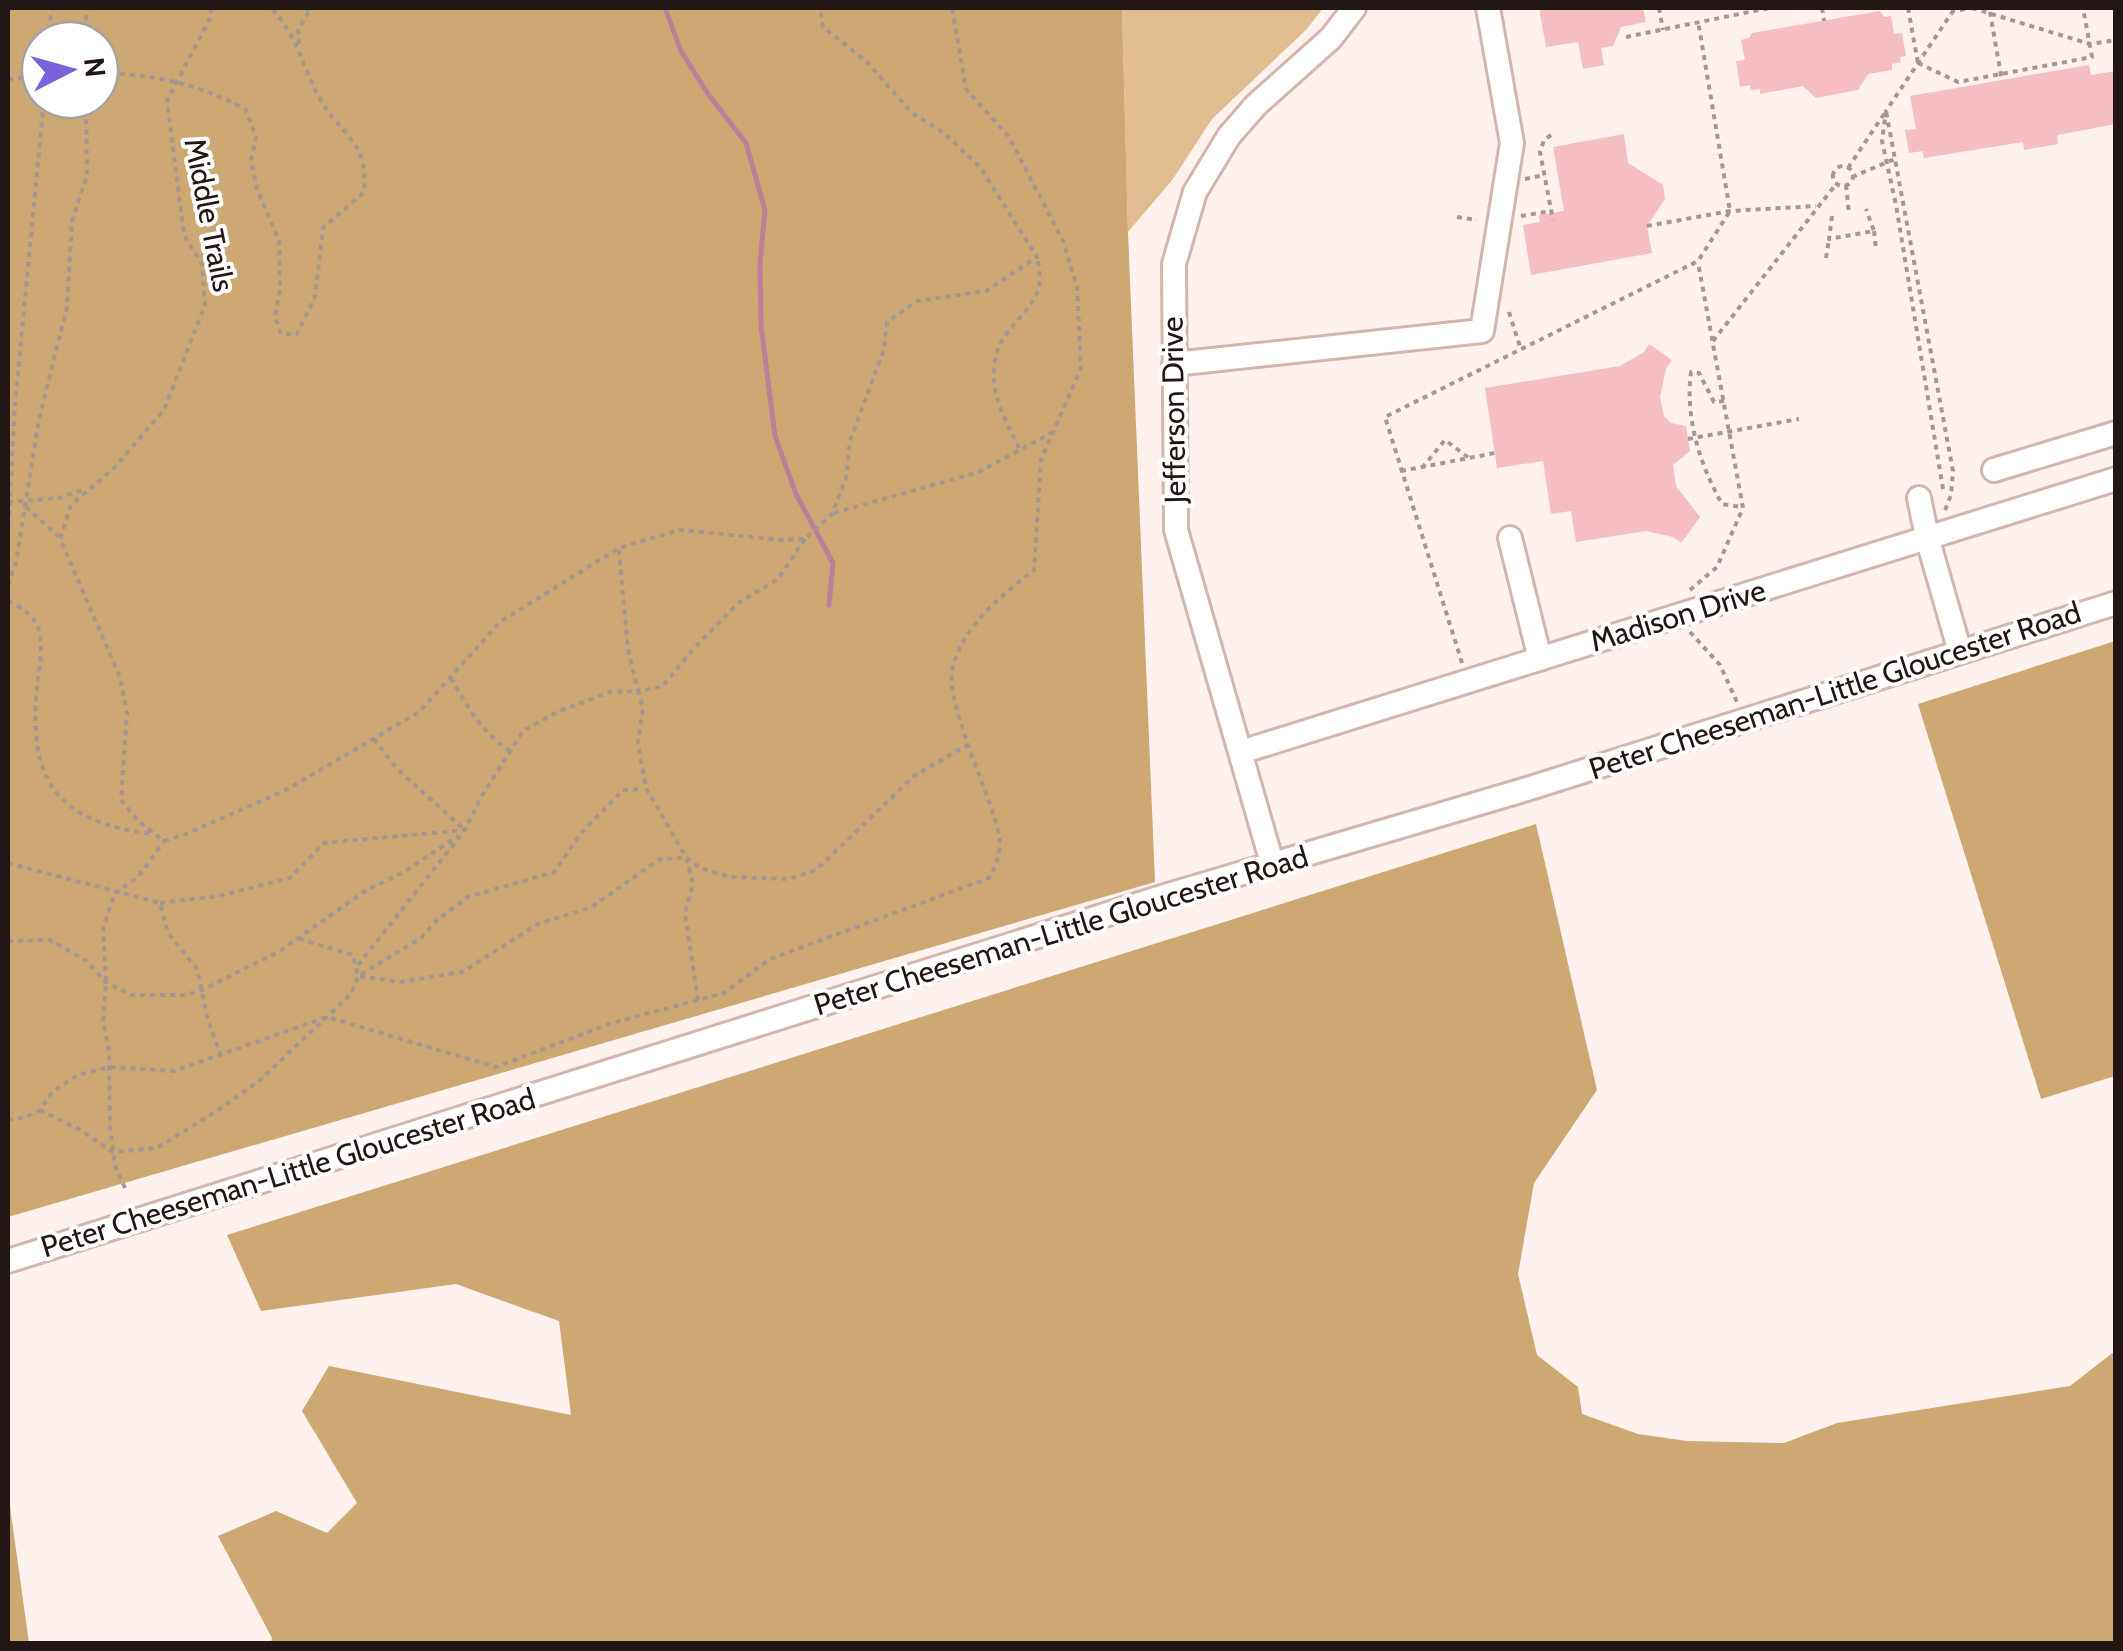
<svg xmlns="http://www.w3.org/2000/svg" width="2123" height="1651" viewBox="0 0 2123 1651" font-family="Cabin,sans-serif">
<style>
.green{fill:#dfbd8e}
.forest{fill:#cda872;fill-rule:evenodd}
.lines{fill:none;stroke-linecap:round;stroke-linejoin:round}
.stream{stroke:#be809b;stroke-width:5}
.building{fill:#f6bdc2}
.minor-casing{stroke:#d4b5ae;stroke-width:28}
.path{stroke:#a39793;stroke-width:4;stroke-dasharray:5 5;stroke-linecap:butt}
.minor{stroke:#fff;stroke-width:22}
.labels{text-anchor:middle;stroke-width:8;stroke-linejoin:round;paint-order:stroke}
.street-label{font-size:30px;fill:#211613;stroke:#fff}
</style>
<rect width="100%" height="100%" fill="#fff2ee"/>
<!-- green -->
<path class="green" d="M1122,8H1323L1307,29L1212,119L1173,179L1128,232Z"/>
<!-- forest -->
<path class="forest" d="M8,8H1122L1128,232L1155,882L8,1217ZM40,40H100V100H40Z
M2115,641V1076L2041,1099L1918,704Z
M1536,824L1597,1090L1534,1183L1518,1274L1537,1355L1578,1387L1582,1414L1638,1434L1687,1441L1784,1443L1837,1423L2070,1386L2115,1351V1643H271L272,1638L218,1536L276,1511L327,1533L357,1503L302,1411L329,1366L571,1415L559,1321L456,1284L261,1311L227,1235Z
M8,1492L29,1643H8Z"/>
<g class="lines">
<!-- stream -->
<path class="stream" d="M665,8L681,51L708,94L746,143L765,210L760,264L761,325L775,436L796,494L833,563L829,605"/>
</g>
<!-- building -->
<path class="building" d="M1539,8H1643L1646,22L1621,27L1613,46L1601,48L1604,65L1583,69L1578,42L1546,47Z
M1880,11L1884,17L1891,16L1894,34L1902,33L1906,56L1900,57L1901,62L1892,64V70L1868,74L1858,90L1816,98L1803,86L1760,94V89L1751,90L1750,85L1740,87L1736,61L1745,60L1741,40L1749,38L1752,33Z
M2089,65L2091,75L2116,71V124L2057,135L2058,144L2024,150L2023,142L1924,158L1923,151L1909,153L1905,130L1916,129L1910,96Z
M1624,134L1628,163L1663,185L1665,199L1647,226L1652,253L1531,275L1523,225L1540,222L1539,215L1564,211L1553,147Z
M1649,344L1672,360L1666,369L1660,397L1664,416L1671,423L1686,426L1690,451L1673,465L1676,486L1700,517L1681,543L1673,537L1646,531L1576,542L1571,511L1551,514L1543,461L1497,468L1485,388L1620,366L1644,352Z"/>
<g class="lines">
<!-- minor casing -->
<g class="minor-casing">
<path id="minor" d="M1174,364L1482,331L1512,143L1488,8
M1994,470L2116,433
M1919,498L1927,537L1960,652
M1510,538L1540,659
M1241,752L2116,479
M1272,863L1176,530L1174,264L1195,192L1229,136L1256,105L1331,38L1354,8
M8,1261L1168,895L1527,789L2116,603"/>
</g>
<!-- path -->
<path class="path" d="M211,8L210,18L167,101L184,235L202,264L205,305L164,410L114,468L71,505L60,539L120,677L127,713L121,800L138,821L164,841L186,834L286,790L419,712L500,622L619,548L680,530L783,540L805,539L832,514L846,478L850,441L884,349L887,322L917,301L986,291L1037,257L980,167L944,133L912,113L867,62L823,27L820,8
M295,8L310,9
M1659,8L1663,30
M1822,8L1824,21
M1908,8L1918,63
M1953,8V11L1972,8
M1972,8L2090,44L2116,40
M1990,12L2002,81
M1626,37L1769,8
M47,40L52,8
M85,40L87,8
M299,44L298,30L311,8
M1918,63L1958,82L2092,57L2083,8
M100,73C148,73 204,85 246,110L256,137L251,160L257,189L279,240L280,290L275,317L281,334H297L315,297L323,228L364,192C369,139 339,135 319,97C301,64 298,36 271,8
M8,79L40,77
M1551,135L1544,140L1540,152L1553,220
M1833 176a10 10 0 1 1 20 0a10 10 0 1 1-20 0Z
M1848,168L1886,111L1953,471L1951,495L1944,513
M1852,177L1897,158
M1525,179L1545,175
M1846,185L1849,213
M1521,216L1551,211
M1832,216L1829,239L1874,231L1866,209
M1457,217L1477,220
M1647,226L1730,211L1816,206
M1874,231L1876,249
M1826,258L1829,239
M1509,312L1521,350
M1713,341L1837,183
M1724,401L1714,402L1699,373L1691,372C1685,418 1700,465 1722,504L1741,507
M1688,439L1799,419
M1019,448C1007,423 991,397 994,367C997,332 1024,320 1036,295C1042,283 1039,268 1037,257
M1422,468L1445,440L1469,458
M1401,471L1495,453
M1943,489L1896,205L1882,141L1886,111L1953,11
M8,502L59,498L86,489
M26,507L59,537
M834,513L979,472L1053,432
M8,536L15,404L44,100
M619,550L628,650L638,691L662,687L695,647L737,604L778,579L805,539
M8,585L16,562L39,419L67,307L72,221L87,175L86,100
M1690,590L1717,567L1743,508L1698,262
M8,601C18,605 32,614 37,625C45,643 39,668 37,687C28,782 57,821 151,834
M1690,632L1720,665L1737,702
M1462,663L1385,417L1698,261L1730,211L1698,21
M451,678C467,706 482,733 510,751
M374,739L397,769L465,830
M8,863L160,903L168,933L197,969L208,1021L221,1055
M160,903L218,896L290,878L324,843L465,830
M299,939L353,955L358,976L400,982L462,972L538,924L592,907L658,860L686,857L693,884L685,913L698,1001
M8,941L50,940L85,960L106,982L131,995H185L202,990L280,951L365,891L404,872L458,836
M358,965L465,830L480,799L523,731L557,712L610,692L638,691L643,708L638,743L646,788L686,857L700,868L730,877L789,879L816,870L914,776L969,744
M40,1110L80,1130L113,1152L157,1148L223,1107L259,1081L351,994L358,976L421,938L437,920L468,897L554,872L581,833L623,790L643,789
M8,1120L26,1117L40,1110L53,1091L78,1075L109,1067L174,1071L327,1017L496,1067L612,1023L724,993L770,959L989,878C1005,850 1001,835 990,805C980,775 947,699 952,671C961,627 1001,596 1034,570L1041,460L1081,368L1077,287L1063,241L1009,137L966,89L952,8
M125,1188L115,1166L110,1127L109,1051L103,1021L106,982L103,929L115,893L138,877L165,840"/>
<!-- minor -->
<use href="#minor" class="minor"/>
</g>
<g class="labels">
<!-- street labels -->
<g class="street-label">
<text transform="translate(209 215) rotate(79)" y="10">Middle Trails</text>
<text transform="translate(1174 410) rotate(-91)" y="10">Jefferson Drive</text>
<text transform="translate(1678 616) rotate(-17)" y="10">Madison Drive</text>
<text transform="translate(1835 691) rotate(-18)" y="10">Peter Cheeseman-Little Gloucester Road</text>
<text transform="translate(1061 931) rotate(-17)" y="10">Peter Cheeseman-Little Gloucester Road</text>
<text transform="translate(288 1173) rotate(-17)" y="10">Peter Cheeseman-Little Gloucester Road</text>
</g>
</g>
<!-- border -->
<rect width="2123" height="1651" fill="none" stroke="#211613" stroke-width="20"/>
<!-- north arrow -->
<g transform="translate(70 70) rotate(84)"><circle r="48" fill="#ffffff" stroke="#a6a2a1" stroke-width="2.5"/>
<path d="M0-8L18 38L0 25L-18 38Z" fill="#7b62dc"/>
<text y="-15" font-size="28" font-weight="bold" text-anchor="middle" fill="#211613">N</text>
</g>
</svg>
